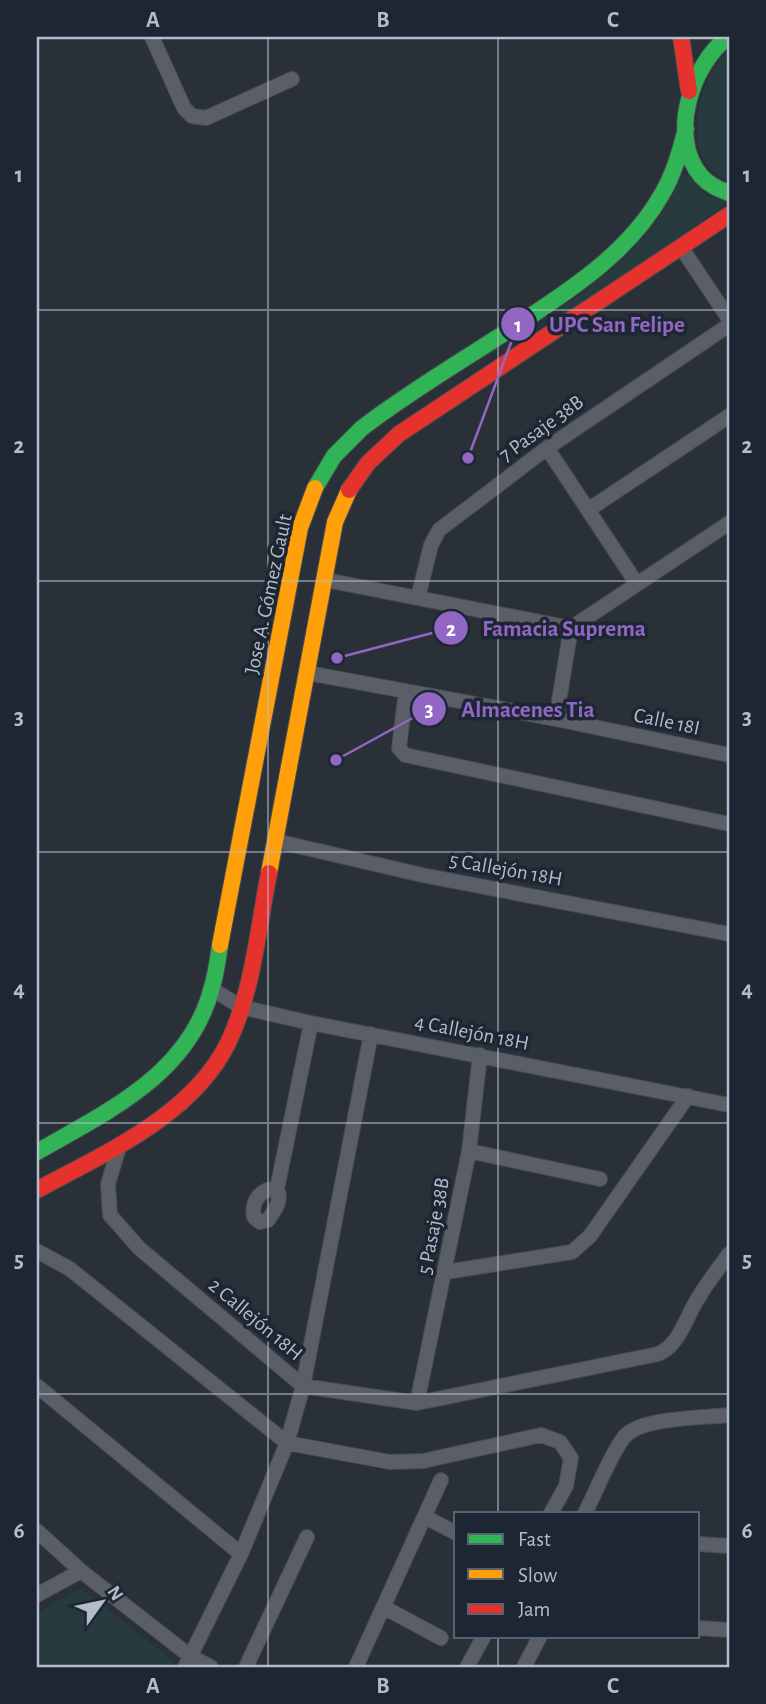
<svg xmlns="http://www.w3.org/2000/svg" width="766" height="1704" viewBox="0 0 766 1704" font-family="'Alegreya Sans',sans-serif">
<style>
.green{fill:#273a3e}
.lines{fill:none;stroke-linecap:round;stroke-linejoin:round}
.street-casing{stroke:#484c53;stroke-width:16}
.fast-casing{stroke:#484c53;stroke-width:18}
.slow-casing{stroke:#484c53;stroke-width:18}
.jam-casing{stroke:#484c53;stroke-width:18}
.street{stroke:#5a5e66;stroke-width:14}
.fast{stroke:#30b455;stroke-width:16}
.slow{stroke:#ff9f0a;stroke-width:16}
.jam{stroke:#e5322d;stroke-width:16}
.grid{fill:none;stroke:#b4bcc9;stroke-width:2;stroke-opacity:0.55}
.labels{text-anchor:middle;stroke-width:7;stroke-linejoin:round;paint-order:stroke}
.street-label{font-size:21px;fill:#b4bcc9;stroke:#1d2633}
.leader{fill:none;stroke:#9266c3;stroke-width:2.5}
.callout-dot{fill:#9266c3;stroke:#1d2633;stroke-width:2.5}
.mark-label{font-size:21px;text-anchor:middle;font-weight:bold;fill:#fff}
.callout-label{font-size:23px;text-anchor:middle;font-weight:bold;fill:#9266c3;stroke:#1d2633;stroke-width:7;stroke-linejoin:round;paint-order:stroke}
.neatline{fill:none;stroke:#b4bcc9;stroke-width:2.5}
.grid-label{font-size:23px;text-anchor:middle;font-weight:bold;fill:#b4bcc9}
</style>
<rect width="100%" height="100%" fill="#2a3038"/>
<!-- green -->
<path class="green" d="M729,50V180C676,164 697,77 729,50Z
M687,174L705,194L724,202L725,205L565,317L560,308C615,270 655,237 682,175Z
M81,1588L173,1661L169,1667H37V1613Z"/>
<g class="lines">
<!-- street casing -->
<g class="street-casing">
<path id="street" d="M152,37L184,108L192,116L206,118L292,79
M681,247L729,319
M547,448L637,584
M588,510L729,416
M326,580L571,628
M418,598L431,545L439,530L547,448L729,325
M308,673L556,719L729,755
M406,691L399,748L405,755L729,824
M556,719L571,628L729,523
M276,841L422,875L729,934
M212,989L241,1007L311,1023L729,1105
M120,1144L108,1184L110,1215L139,1248L303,1386L417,1403L658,1354C679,1346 686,1317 697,1300C706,1284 718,1269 729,1254
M469,1151L600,1179
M277,1189C260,1188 251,1202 254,1217L260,1222L268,1220C274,1211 283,1200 277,1189L311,1023
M37,1251L70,1269L287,1443L390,1462L423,1461L541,1435L560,1442L571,1458L566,1486L551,1513
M446,1272L572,1252L590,1236L688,1096
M37,1386L241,1554
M417,1403L469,1151L480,1055
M585,1513C594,1496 613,1449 625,1436C643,1417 703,1418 729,1415
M425,1517L456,1533
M37,1531L81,1571L190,1656L211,1667
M698,1544L729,1546
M37,1595L81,1571
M385,1608L441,1638
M698,1628L729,1630
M185,1667L241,1554L287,1443L303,1386L371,1034
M246,1667L307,1537
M356,1667L441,1480
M467,1667L484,1636
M524,1667L540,1636"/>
</g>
<!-- fast casing -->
<g class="fast-casing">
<path id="fast" d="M728,37C691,65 668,137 701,176C709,185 718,189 729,193
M315,488L334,456L362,428C414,388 472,355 526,319C578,285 631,249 662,194C674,174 680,151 686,129
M37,1152C108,1111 190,1074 212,987C216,974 218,959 220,945"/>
</g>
<!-- slow casing -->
<g class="slow-casing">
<path id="slow" d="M269,873L335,522L349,490
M220,945L300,528L315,488"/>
</g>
<!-- jam casing -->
<g class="jam-casing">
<path id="jam" d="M681,37L689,91
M349,490L368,463L399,434L729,215
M37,1190C105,1153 192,1116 228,1043C253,991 258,929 269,873"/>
</g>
<!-- street -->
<use href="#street" class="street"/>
<!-- fast -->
<use href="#fast" class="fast"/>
<!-- slow -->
<use href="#slow" class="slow"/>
<!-- jam -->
<use href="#jam" class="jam"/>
</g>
<!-- grid -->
<path class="grid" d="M268,37V1667M498,37V1513M37,310H729M37,581H729M37,852H729M37,1123H729M37,1394H729M498,1636V1667"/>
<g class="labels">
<!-- street labels -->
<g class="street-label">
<text transform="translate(541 428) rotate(-36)" y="7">7 Pasaje 38B</text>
<text transform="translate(268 594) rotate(-78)" y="7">Jose A. Gómez Gault</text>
<text transform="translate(667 721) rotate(12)" y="7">Calle 18I</text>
<text transform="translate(506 869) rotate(10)" y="7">5 Callejón 18H</text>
<text transform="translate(472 1032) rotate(11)" y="7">4 Callejón 18H</text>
<text transform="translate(433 1226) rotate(-79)" y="7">5 Pasaje 38B</text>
<text transform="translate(256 1319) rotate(40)" y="7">2 Callejón 18H</text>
</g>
</g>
<!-- callouts -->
<path class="leader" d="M468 458L518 324M337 658L451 628M336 760L429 709"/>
<g class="callout-dot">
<circle cx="468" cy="458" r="7"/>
<circle cx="337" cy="658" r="7"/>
<circle cx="336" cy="760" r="7"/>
<circle cx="518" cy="324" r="18"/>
<circle cx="451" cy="628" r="18"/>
<circle cx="429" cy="709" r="18"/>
</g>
<g class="mark-label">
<text x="518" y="332">1</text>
<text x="451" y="636">2</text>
<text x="429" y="716">3</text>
</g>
<g class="callout-label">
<text x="617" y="332">UPC San Felipe</text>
<text x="564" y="636">Famacia Suprema</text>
<text x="528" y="717">Almacenes Tia</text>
</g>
<!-- border -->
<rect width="766" height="1704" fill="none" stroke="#1d2633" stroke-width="77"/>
<!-- legend -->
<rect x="454" y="1512" width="245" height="126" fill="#1d2633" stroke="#59626f" stroke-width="2"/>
<rect x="468" y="1534" width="35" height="10" fill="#30b455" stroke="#59626f" stroke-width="2"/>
<text x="518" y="1546" font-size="21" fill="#b4bcc9">Fast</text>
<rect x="468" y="1569" width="35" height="10" fill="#ff9f0a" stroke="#59626f" stroke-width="2"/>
<text x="518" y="1582" font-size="21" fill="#b4bcc9">Slow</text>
<rect x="468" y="1604" width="35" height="10" fill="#e5322d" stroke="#59626f" stroke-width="2"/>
<text x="518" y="1616" font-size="21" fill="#b4bcc9">Jam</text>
<!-- north arrow -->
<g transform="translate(102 1602) rotate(57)" stroke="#1d2633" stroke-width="5" paint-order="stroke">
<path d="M0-5L12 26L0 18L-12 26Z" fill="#b4bcc9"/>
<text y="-10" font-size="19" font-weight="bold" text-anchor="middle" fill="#b4bcc9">N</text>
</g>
<rect x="38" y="38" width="690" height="1628" class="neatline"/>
<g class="grid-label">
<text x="153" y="27">A</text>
<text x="383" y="27">B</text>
<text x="613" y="27">C</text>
<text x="19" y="182">1</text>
<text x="747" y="182">1</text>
<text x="19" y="453">2</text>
<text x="747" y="453">2</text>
<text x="19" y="724">3</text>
<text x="747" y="724">3</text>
<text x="19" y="996">4</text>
<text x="747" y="996">4</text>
<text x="19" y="1267">5</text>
<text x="747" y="1267">5</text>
<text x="19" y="1538">6</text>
<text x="747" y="1538">6</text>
<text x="153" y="1693">A</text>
<text x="383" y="1693">B</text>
<text x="613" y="1693">C</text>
</g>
</svg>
